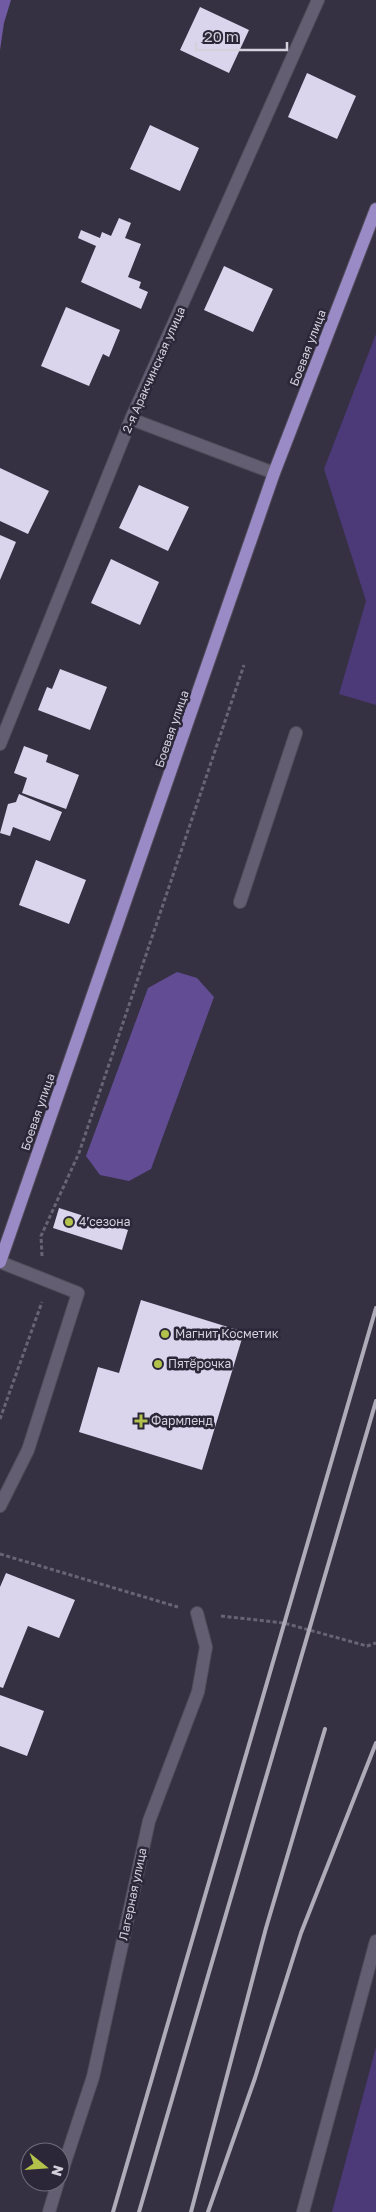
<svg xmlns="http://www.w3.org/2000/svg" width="376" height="2212" viewBox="0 0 376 2212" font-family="'Golos Text',sans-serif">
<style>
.green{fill:#4c3977}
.forest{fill:#624c94}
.water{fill:#705aa4}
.building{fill:#dad5ec}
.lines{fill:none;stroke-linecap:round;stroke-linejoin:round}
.minor-casing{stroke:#504c5b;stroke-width:14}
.major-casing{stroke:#504c5b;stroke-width:14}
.path{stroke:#686474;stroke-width:3;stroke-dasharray:4 2.5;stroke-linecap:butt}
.minor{stroke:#635e72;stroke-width:12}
.major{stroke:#9a8ac5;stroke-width:12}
.rail{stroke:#afacb9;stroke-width:4}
.poi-dot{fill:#b3c24b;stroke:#2b2738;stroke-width:2}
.labels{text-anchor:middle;stroke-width:5;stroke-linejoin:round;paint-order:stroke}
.street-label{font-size:12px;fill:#d4d1dd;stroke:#2b2738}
.poi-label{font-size:12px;fill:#d4d1dd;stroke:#2b2738;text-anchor:start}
</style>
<rect width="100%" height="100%" fill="#353143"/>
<!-- green -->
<path class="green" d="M376,334V705L339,694L366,601L324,469Z
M376,2047V2212H332Z"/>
<!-- forest -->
<path class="forest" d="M177,972L197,978L214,997L151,1169L129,1181L100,1175L86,1156L148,988Z"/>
<!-- water -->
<path class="water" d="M0,0H11L4,23L0,50Z"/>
<!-- building -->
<path class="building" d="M200,7L249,30L229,73L180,50Z
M307,73L356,96L337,139L288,117Z
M150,125L199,148L180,191L130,169Z
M119,218L131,223L125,238L141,244L128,277L141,282L139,288L148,292L141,309L81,282L96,246L78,238L81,230L100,238L102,232L111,236Z
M224,266L273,289L253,332L204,310Z
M66,307L120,330L109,357L103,354L89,386L41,366Z
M0,468L49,491L28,534L0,521Z
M139,485L189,507L168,551L119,528Z
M0,535L16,542L0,580Z
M111,559L159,582L140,625L91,603Z
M60,669L107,687L90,730L38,710L47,687L52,689Z
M24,746L48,755L46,762L79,775L66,809L22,793L27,778L14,773Z
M19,794L62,812L50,841L13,827L10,836L0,833L8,804L16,802Z
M36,860L86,880L69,924L19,905Z
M59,1208L128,1230L122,1250L53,1228Z
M141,1300L244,1332L202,1470L79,1432L98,1367L119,1373Z
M6,1573L75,1600L59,1638L28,1626L3,1688L0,1687V1587Z
M0,1695L44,1711L27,1756L0,1746Z"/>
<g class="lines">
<!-- minor casing -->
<g class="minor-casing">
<path id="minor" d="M131,419L274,473
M0,744L131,419L318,0
M240,902L296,733
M0,1262L78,1293L28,1450L0,1506
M60,2177L93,2077L149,1821L198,1692L206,1647L197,1613
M49,2212L58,2182
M303,2212L376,1941"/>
</g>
<!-- major casing -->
<g class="major-casing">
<path id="major" d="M0,1262L274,473L376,209"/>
</g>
<!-- path -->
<path class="path" d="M42,1256L41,1236L79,1153L244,665
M0,1419L42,1302
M0,1554L178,1607
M221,1616L284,1623L367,1646L376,1643"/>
<!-- minor -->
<use href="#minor" class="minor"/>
<!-- major -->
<use href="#major" class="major"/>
<!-- rail -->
<path class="rail" d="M113,2212L376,1308
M139,2212L376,1401
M191,2212L266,1928L325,1729
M208,2212L255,2078L301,1933L376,1743"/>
</g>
<!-- markers -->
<g class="poi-dot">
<circle cx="69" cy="1222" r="5"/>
<circle cx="165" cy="1334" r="5"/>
<circle cx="158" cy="1364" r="5"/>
<path d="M138.5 1413.5h5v5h5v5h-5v5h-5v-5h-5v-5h5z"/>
</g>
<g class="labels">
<!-- street labels -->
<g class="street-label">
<text transform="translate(308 348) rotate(-69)" y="4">Боевая улица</text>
<text transform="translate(154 370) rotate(-66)" y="4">2-я Аракчинская улица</text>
<text transform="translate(172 729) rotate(-71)" y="4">Боевая улица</text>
<text transform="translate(38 1112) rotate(-71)" y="4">Боевая улица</text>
<text transform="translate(133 1894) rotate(-78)" y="4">Лагерная улица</text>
</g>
<!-- poi labels -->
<g class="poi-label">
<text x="79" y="1226">4 сезона</text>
<text x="175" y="1338">Магнит Косметик</text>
<text x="168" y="1368">Пятёрочка</text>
<text x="151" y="1425">Фармленд</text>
</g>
</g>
<!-- north arrow -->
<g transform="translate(45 2167) rotate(107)"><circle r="24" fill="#2b2738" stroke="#6f6b7a"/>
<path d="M0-4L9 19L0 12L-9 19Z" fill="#b3c24b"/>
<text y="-8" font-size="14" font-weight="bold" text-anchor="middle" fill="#d4d1dd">N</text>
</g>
<!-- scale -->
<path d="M196 42v8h91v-8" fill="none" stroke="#d4d1dd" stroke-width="2.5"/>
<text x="204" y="42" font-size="15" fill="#d4d1dd" stroke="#2b2738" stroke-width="4" paint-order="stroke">20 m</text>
</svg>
